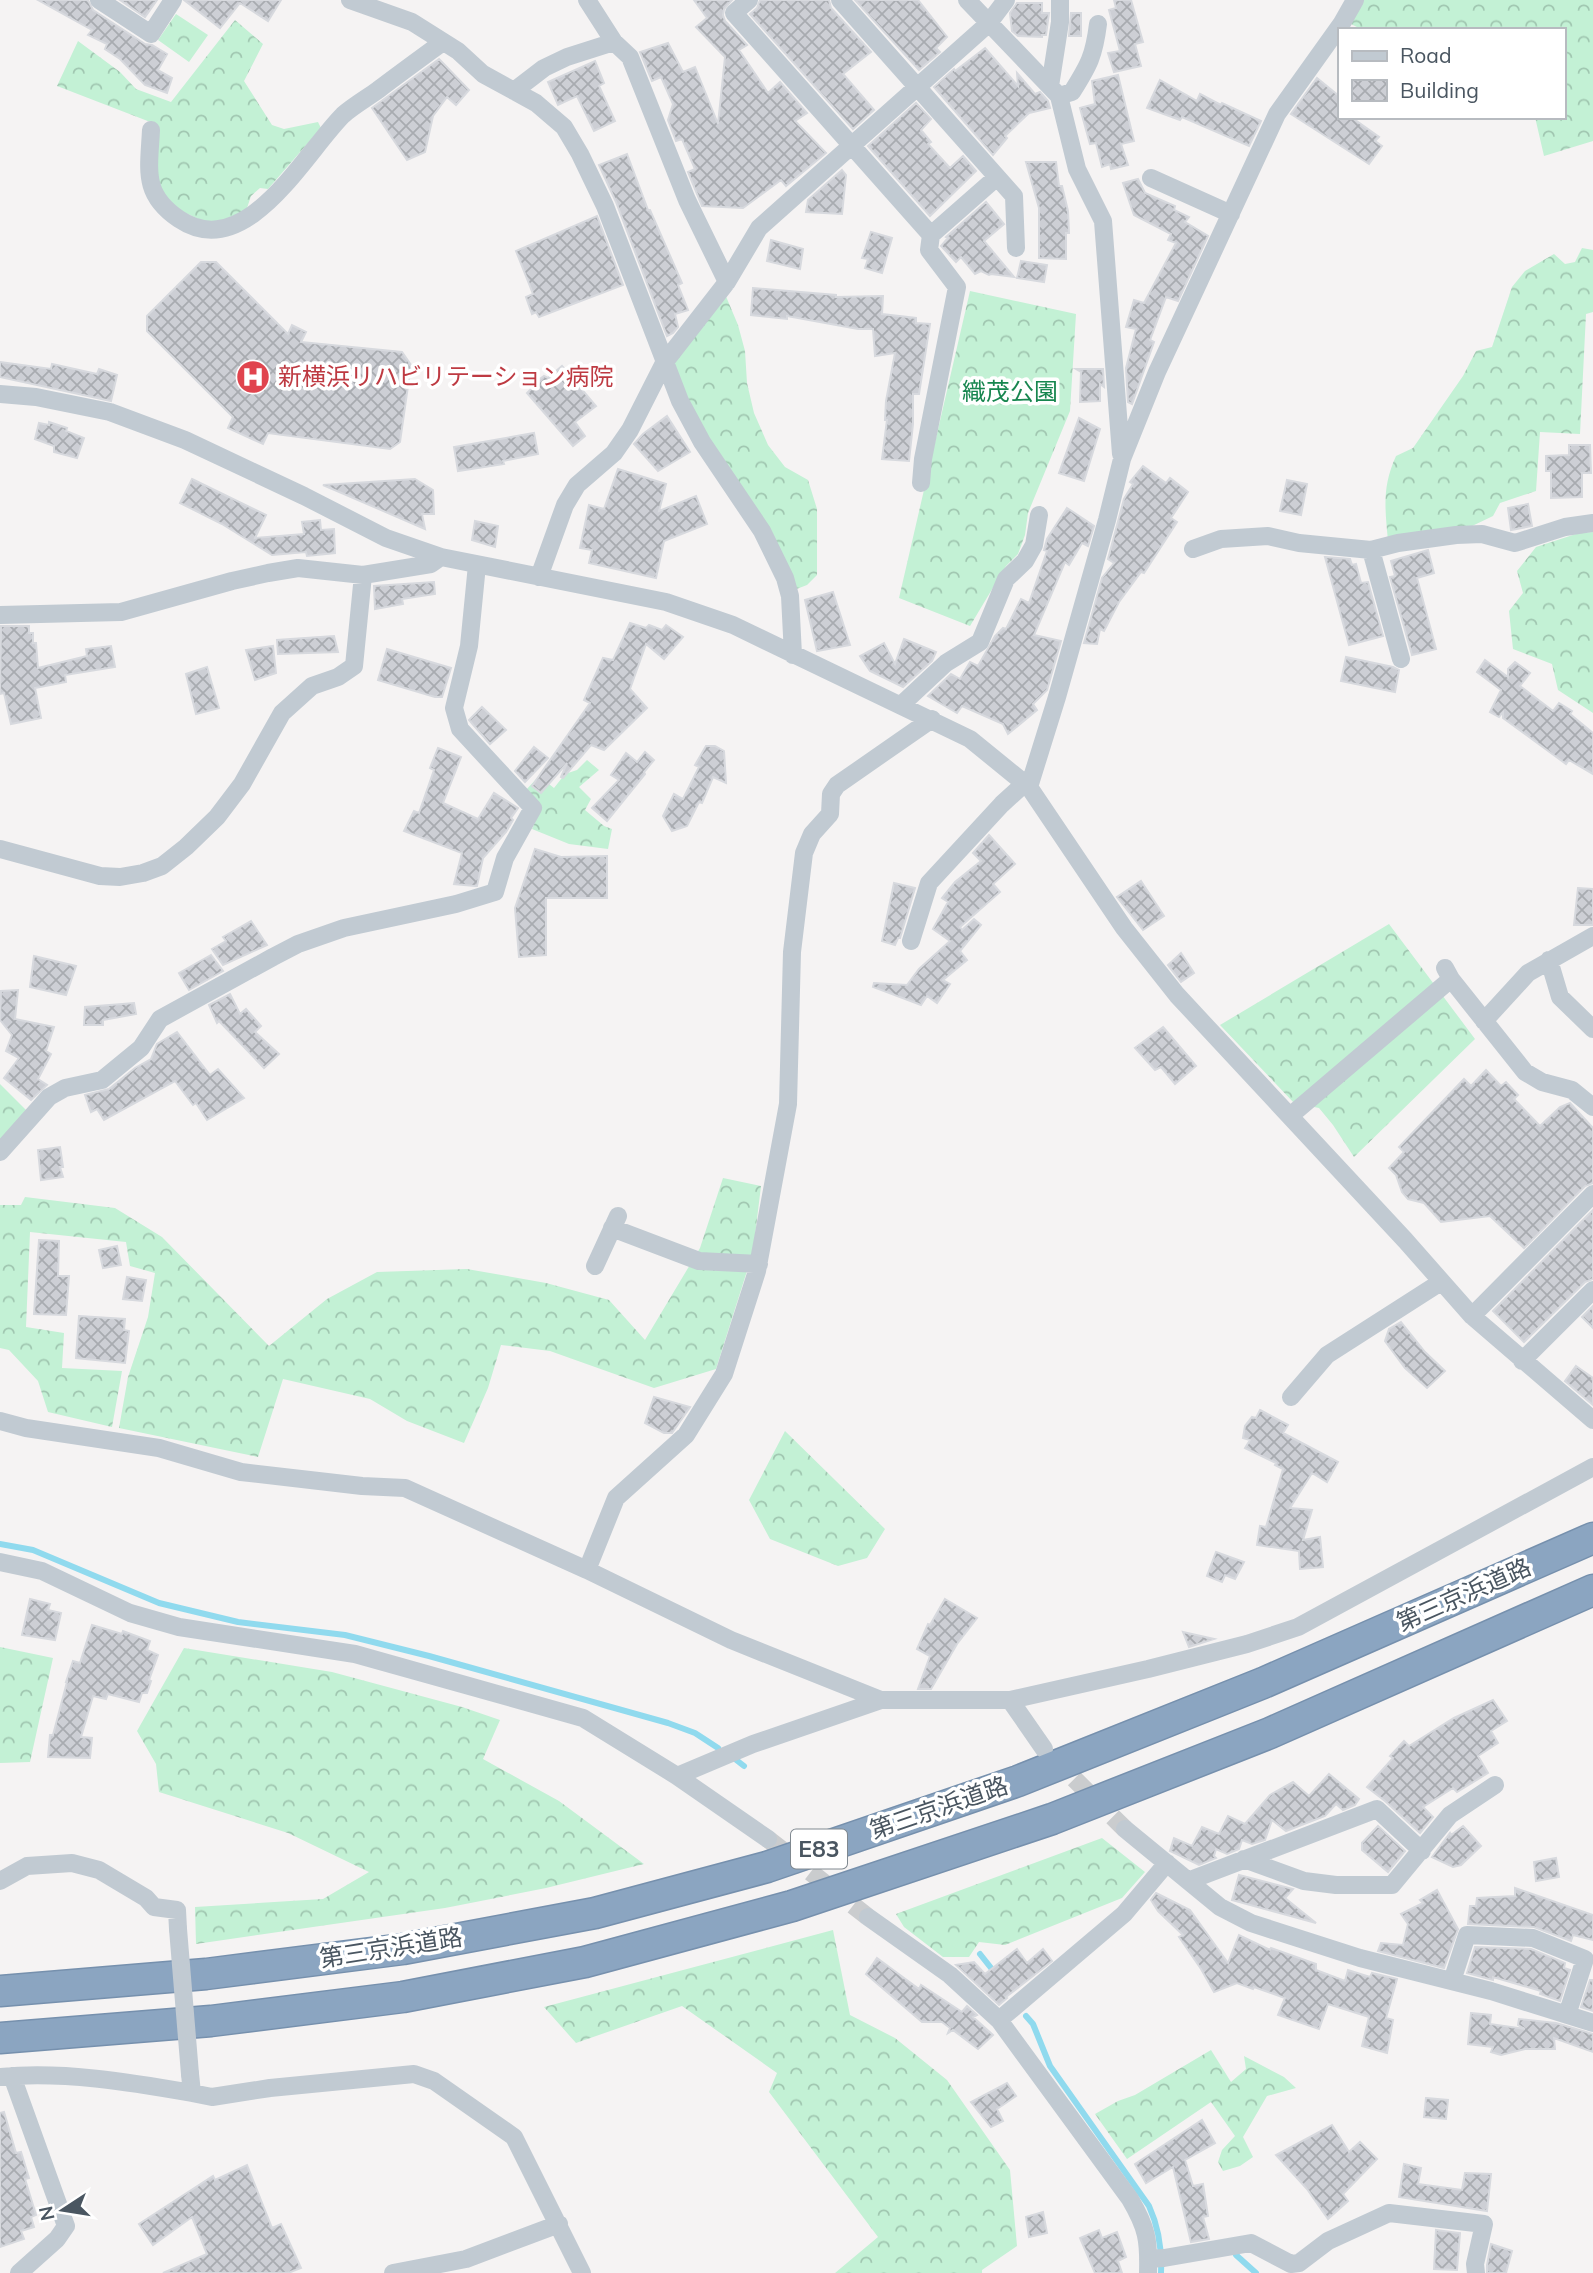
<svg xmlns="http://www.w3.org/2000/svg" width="1593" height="2273" viewBox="0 0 1593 2273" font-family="Mulish,'Noto Sans JP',sans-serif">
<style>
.forest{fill:url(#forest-crowns)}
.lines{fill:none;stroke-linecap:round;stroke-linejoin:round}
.stream{stroke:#90daee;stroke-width:6}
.building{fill:url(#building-cross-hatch);stroke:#d7d9de;stroke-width:2}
.street-tunnel{stroke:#caccce;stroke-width:18;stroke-dasharray:18 9;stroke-linecap:butt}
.highway-casing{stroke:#7690ad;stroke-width:33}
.street{stroke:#c1cad2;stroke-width:18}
.highway{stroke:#8ba5c1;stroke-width:30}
.street-bridge{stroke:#c1cad2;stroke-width:18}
.labels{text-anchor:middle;stroke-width:7;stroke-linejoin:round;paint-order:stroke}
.shield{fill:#fff;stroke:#808990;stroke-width:2}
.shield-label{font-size:23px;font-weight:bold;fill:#4a5661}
.health-label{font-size:24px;fill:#be3a42;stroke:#fff;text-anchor:start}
.park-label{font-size:24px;fill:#17864f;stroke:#fff}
.street-label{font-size:24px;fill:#4a5661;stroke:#fff}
</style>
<defs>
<pattern id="forest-crowns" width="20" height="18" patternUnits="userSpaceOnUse" patternTransform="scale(1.75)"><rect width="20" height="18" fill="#c3f1d5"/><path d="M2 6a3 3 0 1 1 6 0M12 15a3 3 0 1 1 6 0" fill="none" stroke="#a0c6b0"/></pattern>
<pattern id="building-cross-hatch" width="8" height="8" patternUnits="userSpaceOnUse" patternTransform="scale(1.75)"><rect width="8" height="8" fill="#cdcfd5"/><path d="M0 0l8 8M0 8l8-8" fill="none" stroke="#a8abb0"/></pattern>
</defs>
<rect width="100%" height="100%" fill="#f5f3f3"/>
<!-- forest -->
<path class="forest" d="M1362,0H1593V141L1544,156L1535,117H1563V30H1363L1351,24Z
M176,14L208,35L189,62L158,40Z
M235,20L263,44L244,81L272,125L284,129L318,122L321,128L268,189L260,188L251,196L246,211L211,225L173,207L157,188L158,125L57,86L78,41L120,72L136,89L171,102Z
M1582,248L1593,250V312L1586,314L1580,434L1540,432L1536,491L1500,503L1493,516L1470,527L1388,541C1385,508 1382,487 1396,456L1413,448L1463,376L1476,351L1492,347L1512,287L1525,271L1554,254L1565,264L1575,262Z
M970,291L1076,314L1070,411L1028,513L1025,535L1018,554L1006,566L970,626L899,598Z
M725,294L738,325L745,351L747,383L754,413L768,445L785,467L808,480L817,509V575L807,585L794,590L707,440L672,362Z
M1593,532V713L1558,690L1552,664L1513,649L1509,611L1523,593L1517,571L1536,547L1579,533Z
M587,760L599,770L579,787L591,799L585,810L604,826L612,829L608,849L569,844L532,829L541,808L525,791L539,776L554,788L565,774L577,770Z
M1389,924L1475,1039L1354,1157L1333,1125L1319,1108L1294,1103L1220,1025Z
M0,1084L26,1110L0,1141Z
M723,1178L761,1186L753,1252L716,1369L654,1388L550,1351L501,1345L488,1388L464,1443L407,1421L370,1399L283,1379L258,1457L119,1428L128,1377L148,1317L155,1273L130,1266L126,1242L30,1232L26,1327L64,1333L62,1368L122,1371L112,1427L48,1412L38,1381L9,1350L0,1348V1205H21L25,1197L115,1208L162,1237L269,1346L327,1299L377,1272L467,1269L546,1283L609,1300L645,1340L700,1248Z
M785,1431L885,1529L867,1558L838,1566L770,1539L749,1500Z
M0,1647L53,1658L30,1762L0,1763Z
M184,1648L332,1672L462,1707L500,1720L483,1759L559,1801L644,1864L546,1888L445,1908L196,1944L195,1907L323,1899L369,1872L288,1833L159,1792L156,1764L137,1731Z
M1102,1838L1145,1872L1122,1898L1005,1945L979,1942L969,1957H943L904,1927L896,1914Z
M833,1930L850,2015L895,2038L947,2080L1010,2170L1017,2246L982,2270V2273H835L878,2237L769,2092L777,2073L682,2006L576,2043L544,2007Z
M1211,2050L1231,2082L1246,2069L1244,2056L1284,2077L1296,2088L1267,2096L1243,2137L1253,2157L1240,2166L1223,2171L1218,2162L1222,2150L1235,2136L1211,2102L1127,2159L1095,2114L1118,2101L1135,2095Z"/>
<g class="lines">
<!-- stream -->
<path class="stream" d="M0,1544L33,1550L159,1603L238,1622L345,1635L429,1656L668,1723L695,1733L718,1748
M735,1759L744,1766
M980,1954L995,1973
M1026,2016L1033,2024L1050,2066L1149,2206C1159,2228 1162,2249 1161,2273
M1236,2255L1256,2273"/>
</g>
<!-- building -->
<path class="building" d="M38,0H88L93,10L145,44L152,45L167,54L158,70L172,78L167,93L145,85L120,59L105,49L107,44L88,35L92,30Z
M120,0H157L145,17Z
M184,0H281L268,21L240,3L220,28Z
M694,0H732L724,9L723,15L725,21L747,45L739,50L768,93L780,82L807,113L795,121L826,153L786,186L781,180L743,208L702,206L688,172L695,169L682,139L676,141L668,120L673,104L661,77L652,81L640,52L668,43L683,72L695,67L718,124L725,57L696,27L707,18Z
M760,0H829L831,8L871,52L843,74L874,110L853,129L750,14L757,8Z
M855,0H918L947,37L936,48L940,52L919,70Z
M1114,0H1131L1143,42L1135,44L1141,66L1114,72L1108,53L1120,51L1109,10L1116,8Z
M1017,3H1042V13H1049L1046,35H1042V37L1018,36L1012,31L1010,13Z
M1071,13H1081V36H1069Z
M985,48L1018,86L1017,73L1035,94L1040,92L1048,101L1050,108L1029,113L1005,136L1007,138L993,155L934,87L954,69L955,71Z
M439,59L469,90L456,105L447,97L433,116L425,152L407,160L372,108Z
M595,61L604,83L599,86L615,121L594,131L577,96L558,105L548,82Z
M1118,75L1134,141L1121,144L1128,165L1111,169L1110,164L1102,167L1096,143L1090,144L1080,108L1095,104L1092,81Z
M1317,78L1339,96V117H1351L1379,137L1375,141L1382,146L1369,164L1291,114Z
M1160,80L1197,101L1200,94L1221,105L1222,103L1261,121L1249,146L1182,117L1180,120L1147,108Z
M916,103L931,119L921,130L931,142L928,144L950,168L963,156L976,171L930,216L868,146Z
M627,154L648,210H650L682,283L678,285L688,310L675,314L678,327L673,333L667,336L616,202L599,165Z
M1026,162H1056L1059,186H1062L1068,211L1069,233H1066V259L1039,258V208Z
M842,170L846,175L842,214L806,212L808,200Z
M1138,179L1145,193L1175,206L1174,210L1189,217L1185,222L1208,236L1178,301L1166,297L1150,340L1154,342L1132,404L1128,402L1126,368L1136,329L1126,327L1134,300L1144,303L1176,243L1168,240L1171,234L1134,215L1123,183Z
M986,202L1004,224L984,241L1014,277L991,274L989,275L981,271L975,274L961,257L956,262L941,246L948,238L946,237Z
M597,216L623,285L539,317L536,312L532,314L526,297L533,294L516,251Z
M871,232L892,238L882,273L865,268L868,259L862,258Z
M771,240L803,249L800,269L767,261Z
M1021,261L1047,265L1044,282L1017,278Z
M201,262H216L288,334L292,325L306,332L301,342L402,352L411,365L400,442L390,449L268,433L263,444L228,428L233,417L147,331V316Z
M753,288L836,295V297L883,296L882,314L916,318V323L930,324L919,394H913V424L909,461L882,459L887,420H885L886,401L895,353L875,356L873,329H858L787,316V319L751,315Z
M0,362L51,369L52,364L97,374L99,369L117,375L111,401L0,377Z
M562,366L596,406L575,422L585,436L573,446L527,393L531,389L529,387L544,376L548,378Z
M1076,369H1103L1104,387L1100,384V401L1080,402L1081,372Z
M667,416L690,452L658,471L634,444L643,434Z
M1079,418L1100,429L1084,481L1059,473Z
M49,422L67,428L66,431L84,438L77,458L54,452V446L35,439L39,423L49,425Z
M534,433L538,454L503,461L504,464L458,471L454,447Z
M1569,445H1590L1591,473H1582V497L1551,498V471H1546V456L1569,455Z
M1143,466L1166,483L1170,478L1188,492L1171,518L1177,522L1144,573L1141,572L1119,602L1104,631L1100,629L1097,644L1084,643L1102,578L1114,563L1108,559L1124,499L1133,484L1130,482Z
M618,469L666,484L659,511L696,496L707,524L664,541L656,578L589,563L592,550L580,548L589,505L604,509Z
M192,479L266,515L255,538L304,534L302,522L320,520L321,530L334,529L335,553L307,556L306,552L272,555L222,524L180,503Z
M415,479L433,490L434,514H422L425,529L323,485Z
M1287,480L1307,484L1301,515L1280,511Z
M1528,504L1532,526L1511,530L1508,508Z
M1067,508L1094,526L1088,546L1082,543L1069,565L1065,562L1034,635L1061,641L1047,690L1033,704L1037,710L1008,734L1003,724L962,706L957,713L928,696L951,674L960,679L970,662L978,666L995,636L1003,628L1006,629L1021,599L1029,603L1047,551L1044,550L1047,539Z
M475,521L498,526L495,547L472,540Z
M1428,550L1434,573L1417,578L1436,649L1412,655L1390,577L1395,576L1391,561Z
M1325,557L1350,559L1352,565L1356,564L1361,583L1368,582L1383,636L1349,645Z
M434,582L435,594L402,599L403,604L375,609L374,586Z
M833,592L850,645L817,651L805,600Z
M630,623L646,628L649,625L662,630L666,625L683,637L664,659L646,644L630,689L647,708L604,750L591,745L563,778L561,777L567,763L541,793L532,786L590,703L584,700L603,658L613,660Z
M1,626H29V633H33V643H36L38,668L87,656L86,649L111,646L115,667L65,675L66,682L35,688L41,718L11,724L4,693L0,694Z
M334,636L338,652L278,654L277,640Z
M904,639L936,652L932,661L903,687L870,671L860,656L884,643L895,664Z
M273,646L276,673L255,680L246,650Z
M387,649L451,668L442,697H435L378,680Z
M1346,657L1393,667L1399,670L1395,692L1341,681Z
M1485,660L1508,677V669L1515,662L1530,673L1520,686L1553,711L1559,703L1572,711L1570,714L1593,733V774L1569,760L1566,764L1503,718V712L1499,717L1490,712L1501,690L1477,672Z
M207,667L219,708L196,714L186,674Z
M482,707L506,730L490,744L469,720Z
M706,746H715L724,751L726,783L713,777L702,803L699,802L687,826L672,831L663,816L674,794L683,799L699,767L695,765Z
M534,747L548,758L525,782L515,771Z
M438,748L461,757L443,803L478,819L494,793L518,808L511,818L513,820L506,832L483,858L477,886H475L454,884L462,853L404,831L414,811L419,813L434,770L430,768Z
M645,752L654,760L644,772L645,774L607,821L592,808L619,780L611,775L626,753L637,762Z
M989,835L1015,864L993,884L1000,892L960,927L962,930L974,919L981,925L960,951L967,960L943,980L950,984L937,1003L927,996L921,1005L873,987L874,983L907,985L919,969L950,941L933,929L948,902L942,898L955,882L981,861L973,853Z
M535,849L561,857L607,856V898H546V955L519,957L515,908Z
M1141,881L1164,916L1143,930L1117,897Z
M894,883L915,888L900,938H898L895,945L882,941Z
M1578,888L1593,889V925H1574Z
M251,921L267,945L223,965L212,949L226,941L223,937Z
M1181,953L1194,973L1181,982L1168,965Z
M211,955L223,971L189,990L179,973Z
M34,956L76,966L66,995L30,987Z
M18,990L15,1019L54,1027L46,1051L51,1054L38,1079L47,1085L31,1100L4,1078L19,1058L6,1051L12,1035L0,1020L1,991Z
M230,994L240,1014L246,1009L261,1026L255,1032L279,1054L264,1068L219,1021L217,1023L209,1005Z
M134,1003L136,1014L103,1020V1025H84L85,1007Z
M1163,1027L1196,1066L1175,1084L1161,1067L1155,1070L1135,1048Z
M177,1032L210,1075L218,1069L244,1098L207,1120L196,1103L193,1105L175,1081L104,1120L97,1109L91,1112L85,1095L109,1089L135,1068L151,1059L157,1044Z
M1486,1070L1501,1086L1506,1082L1518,1095L1514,1099L1540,1126L1560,1107L1570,1103L1593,1128V1183L1585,1186L1524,1248L1490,1216L1441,1222L1424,1203L1408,1199L1402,1192L1396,1175L1389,1168L1404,1152L1399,1147L1464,1079L1471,1086Z
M60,1147L63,1167H60L63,1177L41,1180L38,1150Z
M1593,1210V1279L1585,1282L1524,1342L1493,1311Z
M39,1240L59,1241L58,1276H69L66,1315L34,1314Z
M117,1246L121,1265L103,1268L99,1250Z
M127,1277L146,1280L142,1301L123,1299Z
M1593,1306V1328L1582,1317Z
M79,1316L125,1319L124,1330L129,1331L125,1363L76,1358Z
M1401,1322L1425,1352L1445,1371L1427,1388L1405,1368L1385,1341L1389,1329Z
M1576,1366L1593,1378V1405L1565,1381Z
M654,1397L690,1407L672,1433H664L645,1423Z
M1260,1410L1288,1425L1283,1433L1338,1462L1327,1482L1312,1473L1290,1508L1312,1510L1303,1540L1320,1537L1323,1567L1300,1569L1299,1551L1257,1545L1260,1526L1266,1527L1283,1469L1275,1465L1276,1463L1245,1448L1250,1440L1243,1438L1245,1426L1252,1417L1256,1418Z
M1216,1552L1244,1562L1235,1579L1225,1575L1222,1582L1207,1576Z
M30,1599L50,1604L48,1610L61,1613L55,1640L22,1635Z
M945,1599L977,1618L957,1644L931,1689H918L930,1656L917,1649L928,1624L930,1625Z
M92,1625L122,1634L123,1631L150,1641L147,1650L158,1655L149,1680L151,1681L147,1693H142L139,1702L108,1694L106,1699L93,1696L81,1737L92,1738L90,1758L48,1757L50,1735H53L67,1682H66L73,1661L80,1663Z
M1183,1632L1214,1639L1189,1647Z
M1493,1700L1507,1721L1491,1731L1498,1743L1478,1756L1488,1773L1457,1792L1453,1788L1423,1807L1433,1817L1420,1833L1385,1801L1367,1787L1393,1758L1390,1756L1404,1741L1409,1746L1454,1718Z
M1329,1774L1359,1799L1355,1805L1343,1810L1336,1804L1325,1816L1286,1831L1272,1820L1265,1840L1252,1844L1242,1840L1239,1849L1227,1854L1216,1849L1214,1856L1216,1858L1199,1865L1170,1851L1174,1838L1192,1846L1202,1827L1219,1834L1228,1816L1245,1824L1270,1795L1293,1782L1309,1796Z
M1378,1826L1405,1851L1388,1872L1362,1850V1843Z
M1463,1826L1481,1846L1461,1865L1453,1867L1432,1857L1450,1833L1451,1835Z
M1556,1858L1559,1877L1536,1881L1534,1862Z
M1239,1875L1293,1889L1285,1898L1316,1923L1232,1900Z
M1515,1888L1593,1915V1940L1573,1935L1571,1941L1534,1927L1468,1924L1470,1906H1476L1477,1898L1515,1896Z
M1437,1890L1458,1929L1444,1968L1378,1951L1381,1943L1403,1945L1408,1924L1401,1914L1423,1903L1420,1900Z
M1156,1893L1190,1910L1228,1963L1239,1935L1270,1950L1271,1948L1316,1964V1970L1345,1981L1348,1970L1370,1977L1372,1973L1397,1979L1386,2018L1393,2020L1387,2053L1362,2046L1369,2017L1328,2004L1319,2029L1278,2015L1285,1998L1254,1987L1253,1989L1237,1983L1214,1992L1201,1969L1179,1937L1183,1935L1158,1911L1151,1900Z
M1475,1947L1531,1949L1565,1963L1564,1968L1570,1970L1560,2001L1540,1994L1541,1991L1493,1977V1980L1467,1973Z
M1017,1949L1027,1963L1043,1949L1052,1961L1006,1997L1007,1998L999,2005L956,1965L974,1962L985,1974Z
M877,1958L919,1989L921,1985L962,2012L967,2006L977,2015L973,2017L993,2035L978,2049L953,2030L948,2033L950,2028L942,2022H922L866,1974Z
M1590,1980H1593V2011L1581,2007Z
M1471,2013L1491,2015L1490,2024L1525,2029L1518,2025L1519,2019L1556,2023L1593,2034V2052L1554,2038L1555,2049H1525L1501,2055L1491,2052L1493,2047L1468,2044Z
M1007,2083L1016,2096L997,2109L1003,2121L991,2127L971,2102Z
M1426,2098L1448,2100L1446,2119L1424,2117Z
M4,2112L16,2153L21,2152L29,2178L25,2179L36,2215L31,2217L34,2227L21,2231L24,2239L0,2247V2113Z
M1202,2120L1215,2143L1185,2160L1193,2186L1203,2184L1208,2216L1203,2217L1209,2239L1191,2242L1173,2167L1146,2183L1135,2164Z
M1332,2125L1349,2152L1360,2142L1377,2159L1343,2194L1348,2201L1328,2219L1307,2189L1276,2155Z
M1404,2164L1421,2168L1418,2184L1462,2190L1465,2173L1491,2174L1487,2211L1399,2197Z
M247,2165L272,2228L281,2224L301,2268L288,2273H163L207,2254L192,2217L153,2245L139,2224L213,2176L215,2180Z
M1043,2212L1047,2233L1029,2237L1026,2217Z
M1099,2230L1102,2238L1117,2232L1126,2257L1118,2261L1122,2273H1095L1080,2238Z
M1436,2230L1460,2233L1457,2270L1434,2269Z
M1491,2244L1512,2251L1506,2273H1487V2265Z"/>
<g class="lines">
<!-- street-tunnel -->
<path class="street-tunnel" d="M1055,1760L1125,1829
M768,1839L868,1917"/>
<!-- highway casing -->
<g class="highway-casing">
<path id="highway" d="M0,1991L206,1974L403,1949L595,1913L767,1867L1018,1781L1263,1683L1593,1538
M0,2038L211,2021L403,1997L585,1962L792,1906L1052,1819L1270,1733L1593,1590"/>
</g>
<!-- street -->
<path class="street" d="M99,0L151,34L173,0
M350,0L412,22L458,51L483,74L536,103L564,127L580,154L605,206L680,401L702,442L762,531L785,578L790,596L793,655
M587,0L614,42L630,57L687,200L727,282
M749,0L734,13L931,235L997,177
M840,0L1014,196L1016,248
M967,0L1059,96L1077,169L1103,221L1121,454
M1050,86L1060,22V0
M514,91L544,68L567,57L614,42
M1059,96L1072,92C1089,65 1094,56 1098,24
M151,130C149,170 142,194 179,219C246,264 304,154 343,115C353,106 367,98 378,90C399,74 421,58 443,42
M1151,178L1231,214
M0,394L36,397L110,412L185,440L304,496L386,538L441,557L666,602L733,625L970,739L1029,787L1124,928L1177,995L1405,1240L1472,1316L1593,1420
M921,483L923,459L957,287L929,250L931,235
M1193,549L1221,539L1268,536L1299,543L1371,550L1398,543L1456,535L1482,534L1515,543L1565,527L1593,523
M1371,550L1401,659
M539,577L565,505L577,485L614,453L630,430L664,363L727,282L759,228L988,24L1006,0
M0,615L121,612L232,581L268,573L298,568L363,575L431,564L441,557
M901,705L946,663L980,642L1006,579L1025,561L1034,545L1039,515
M1029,787L1057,697L1107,520L1122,459L1157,372L1277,114L1342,23L1355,0
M0,849L100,876L120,877L143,873L162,866L186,847L217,817L242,784L282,713L312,686L338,677L354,666L363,575
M911,941L929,883L1002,804L1025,783
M1549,960L1560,997L1593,1029
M1445,968L1451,979L1525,1072L1542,1082L1572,1090L1593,1107
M1484,1021L1528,973L1593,936
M1290,1116L1451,979
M0,1152L49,1097L65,1088L102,1080L141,1048L160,1019L273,957L298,944L344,928L456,904L495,892L505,858L533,808L460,729L454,708L469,646L477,565
M612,1228L699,1261L759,1264
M595,1266L618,1216
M1472,1316L1593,1194
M1522,1361L1593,1290
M1291,1397L1327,1355L1441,1282
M0,1421L26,1428L159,1448L241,1472L362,1486L405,1488L587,1570L731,1640L881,1700
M0,1562L42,1571L130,1613L179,1627L355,1654L583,1718L677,1776L768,1839
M587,1570L616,1498L686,1435L724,1374L757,1271L788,1104L792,952L804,853L812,834L830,814L831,794L837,785L932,719
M1010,1700L1044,1749
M677,1776L753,1744L881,1700H1010L1148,1669L1247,1644L1298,1627L1593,1467
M1125,1829L1220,1907L1251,1923L1360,1958L1491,1991L1593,2023
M1244,1859L1304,1881L1336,1885H1392L1450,1815L1495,1785
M0,1881L27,1866L72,1863L99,1870L146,1898L154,1907L177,1910L178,1929
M1188,1881L1377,1809L1422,1851
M868,1917L950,1975L999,2020L1130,2199C1147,2228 1149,2240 1148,2273
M1452,1981L1467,1935L1533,1938L1585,1959L1567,2015
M999,2020L1124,1914L1167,1863
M190,2074L192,2093L212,2097L270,2088L414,2074L434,2081L514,2137L582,2273
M12,2076L66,2226L57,2239L19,2273
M0,2077C63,2071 129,2082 192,2093
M1148,2259L1164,2258L1251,2243L1291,2264L1299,2263L1328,2241L1389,2213L1484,2224L1475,2264L1476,2273
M393,2273L466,2259L559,2224"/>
<!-- highway -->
<use href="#highway" class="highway"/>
<!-- street-bridge -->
<path class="street-bridge" d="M178,1929L190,2074"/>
</g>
<!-- icons -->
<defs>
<g id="hospital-disc" transform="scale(1.75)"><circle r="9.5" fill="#e0444e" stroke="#fff"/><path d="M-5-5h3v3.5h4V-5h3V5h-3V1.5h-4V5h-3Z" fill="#fff"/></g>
</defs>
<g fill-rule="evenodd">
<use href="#hospital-disc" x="253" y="377"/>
</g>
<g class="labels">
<!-- shield labels -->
<rect class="shield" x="791" y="1829.5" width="56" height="39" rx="5"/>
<g class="shield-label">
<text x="819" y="1857">E83</text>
</g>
<!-- health labels -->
<g class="health-label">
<text x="278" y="385">新横浜リハビリテーション病院</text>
</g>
<!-- park labels -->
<g class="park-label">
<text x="1010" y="400">織茂公園</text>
</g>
<!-- street labels -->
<g class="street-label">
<text transform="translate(1464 1595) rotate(-24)" y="8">第三京浜道路</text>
<text transform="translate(939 1808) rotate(-19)" y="8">第三京浜道路</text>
<text transform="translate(391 1948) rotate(-9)" y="8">第三京浜道路</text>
</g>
</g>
<!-- legend -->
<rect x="1338" y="28" width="228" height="91" fill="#ffffff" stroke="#b7bbc0" stroke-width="2"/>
<rect x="1352" y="51" width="35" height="10" fill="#c1cad2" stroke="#b7bbc0" stroke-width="2"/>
<text x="1400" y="63" font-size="21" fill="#4a5661">Road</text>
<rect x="1352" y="80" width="35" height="21" fill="url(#building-cross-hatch)" stroke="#b7bbc0" stroke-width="2"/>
<text x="1400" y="98" font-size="21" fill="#4a5661">Building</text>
<!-- north arrow -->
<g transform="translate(63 2210) rotate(258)" stroke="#ffffff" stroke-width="5" paint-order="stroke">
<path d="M0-5L12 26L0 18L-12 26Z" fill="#4a5661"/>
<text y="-10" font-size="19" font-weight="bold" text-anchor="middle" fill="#4a5661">N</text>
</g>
</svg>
